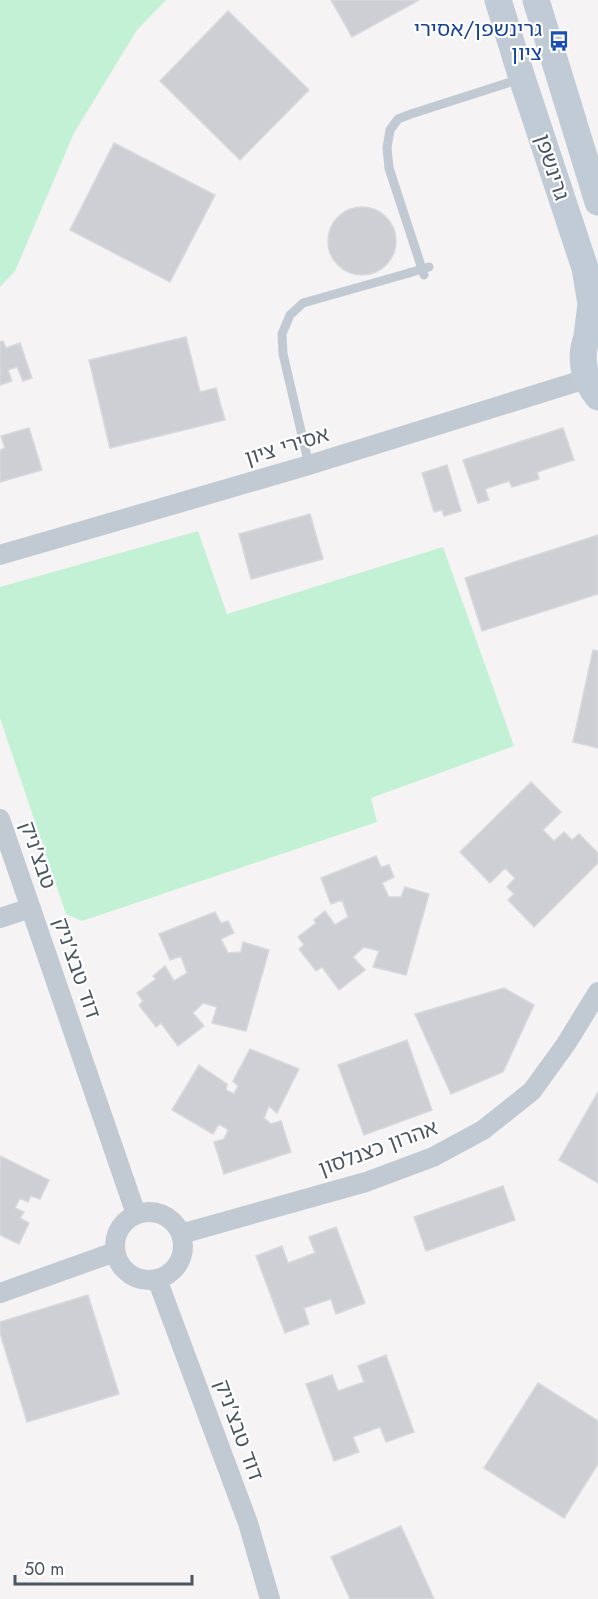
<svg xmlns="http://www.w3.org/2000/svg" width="598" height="1599" viewBox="0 0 598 1599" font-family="Jost,'Noto Sans Hebrew',sans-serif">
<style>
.green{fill:#c3f1d5}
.building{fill:#cdcfd5;stroke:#d7d9de;stroke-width:1.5}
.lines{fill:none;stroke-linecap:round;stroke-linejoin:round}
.lane{stroke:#c1cad2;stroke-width:9}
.street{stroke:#c1cad2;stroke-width:20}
.secondary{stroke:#c1cbd6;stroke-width:27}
.lane-bridge{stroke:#c1cad2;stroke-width:9}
.labels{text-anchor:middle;stroke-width:4.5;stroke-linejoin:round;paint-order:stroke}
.transit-label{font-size:21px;fill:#164399;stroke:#fff;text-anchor:end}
.street-label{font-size:21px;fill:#4a5661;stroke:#fff}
</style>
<rect width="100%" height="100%" fill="#f5f3f3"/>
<!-- green -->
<path class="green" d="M0,0H166L137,30L74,133L15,271L0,287Z
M198,531L227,614L443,547L514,746L371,798L377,822L82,921L66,914L0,718V587Z"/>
<!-- building -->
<path class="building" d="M331,0H419L352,37Z
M228,11L309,90L240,160L160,81Z
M114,143L215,195L170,282L70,230Z
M328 241a34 34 0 1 1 68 0a34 34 0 1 1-68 0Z
M186,337L200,392L216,388L225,420L110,448L89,360Z
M3,341L6,348L20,343L32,378L23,381L17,367L8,370L12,381L0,385V342Z
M29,428L42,470L0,482V450L5,448L1,436Z
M563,428L574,460L537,472L539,479L512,487L509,481L485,489L489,500L478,503L463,460Z
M447,465L461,511L444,516L442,510L434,512L422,473Z
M310,514L323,559L251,579L239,534Z
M598,535V594L482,631L465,578Z
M593,650L598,651V748L573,742Z
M531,782L561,812L543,830L554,841L564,832L572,840L579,834L598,853V863L534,927L508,900L514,894L507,887L515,878L505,868L490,883L460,852Z
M376,856L381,867L389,865L394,877L382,883L389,897H401L405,887L429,894L406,975L373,967L379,951L364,947L353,957L365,970L339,990L322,967L316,971L299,949L304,945L298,937L316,923L314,920L325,911L335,925L348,917L342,900L331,904L321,878Z
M215,912L221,923L228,921L234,933L221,939L228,953L241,952L243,942L269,950L246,1031L212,1023L217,1007L203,1003L193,1013L204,1026L178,1046L161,1023L156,1027L139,1005L143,1001L137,993L156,979L153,976L165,966L174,981L187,973L181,956L170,960L159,934Z
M504,988L534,1005L503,1072L451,1094L415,1014Z
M407,1040L432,1110L364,1135L338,1065Z
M250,1049L299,1069L277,1113L269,1106L264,1118L271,1124L281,1121L291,1152L224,1174L214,1142L224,1139L228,1130L219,1124L213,1134L172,1110L199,1065L227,1084L226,1090L234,1094L238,1086L233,1081Z
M598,1092V1183L559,1160Z
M0,1156L49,1180L40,1199L31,1196L28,1202L20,1198L15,1208L24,1212L20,1218L29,1223L19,1244L0,1235Z
M503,1186L515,1220L426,1251L414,1217Z
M336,1227L365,1303L336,1314L331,1299L304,1308L309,1324L285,1333L256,1256L282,1246L288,1263L315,1253L309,1237Z
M88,1295L119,1394L27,1422L0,1333V1322Z
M386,1355L414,1432L386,1442L380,1427L353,1437L359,1452L334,1461L306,1384L332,1375L338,1391L364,1382L358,1366Z
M538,1383L598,1421V1464L564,1518L484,1468Z
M401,1526L434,1599H350L331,1557Z"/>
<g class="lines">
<!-- lane -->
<path class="lane" d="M424,275L389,168L387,148L390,130L398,119L411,114L520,79
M309,465L283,354L282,334L290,315L303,303L409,273"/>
<!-- street -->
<path class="street" d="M0,555L309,465L586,379
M0,819L136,1214
M0,918L31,908
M115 1246a34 34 0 1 1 68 0a34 34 0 1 1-68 0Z
M181,1234L366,1182L433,1157L483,1130L532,1091L566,1044L598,992
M157,1279L248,1523L270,1599
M0,1293L115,1252"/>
<!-- secondary -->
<path class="secondary" d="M498,0L522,78L585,268L591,304L587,336
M536,0L598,202
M597,321C594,326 589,331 587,337C579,358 584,380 598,397"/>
<!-- lane-bridge -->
<path class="lane-bridge" d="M409,273L429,267"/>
</g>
<!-- icons -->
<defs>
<g id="bus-bare" transform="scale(1.62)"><path d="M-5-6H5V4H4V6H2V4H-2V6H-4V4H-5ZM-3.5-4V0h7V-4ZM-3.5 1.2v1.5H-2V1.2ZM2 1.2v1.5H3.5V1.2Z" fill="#1a4fb4" stroke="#fff" stroke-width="2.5" paint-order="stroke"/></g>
</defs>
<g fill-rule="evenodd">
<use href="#bus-bare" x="559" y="41"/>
</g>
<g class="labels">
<!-- transit labels -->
<g class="transit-label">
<text x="542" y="36">גרינשפן/אסירי<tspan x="542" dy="24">ציון</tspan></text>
</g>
<!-- street labels -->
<g class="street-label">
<text transform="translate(552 167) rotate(72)" y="7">גרינשפן</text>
<text transform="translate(287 446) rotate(-17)" y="7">אסירי ציון</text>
<text transform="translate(38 855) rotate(71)" y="7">טבצ'ניק</text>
<text transform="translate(77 968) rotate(71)" y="7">דוד טבצ'ניק</text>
<text transform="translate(378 1148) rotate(-20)" y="7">אהרון כצנלסון</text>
<text transform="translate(239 1430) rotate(70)" y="7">דוד טבצ'ניק</text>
</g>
</g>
<!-- scale -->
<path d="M15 1575v9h177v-9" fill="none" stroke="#4a5661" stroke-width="3"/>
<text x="24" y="1575" font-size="18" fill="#4a5661" stroke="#ffffff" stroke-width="4.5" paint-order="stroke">50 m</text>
</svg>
